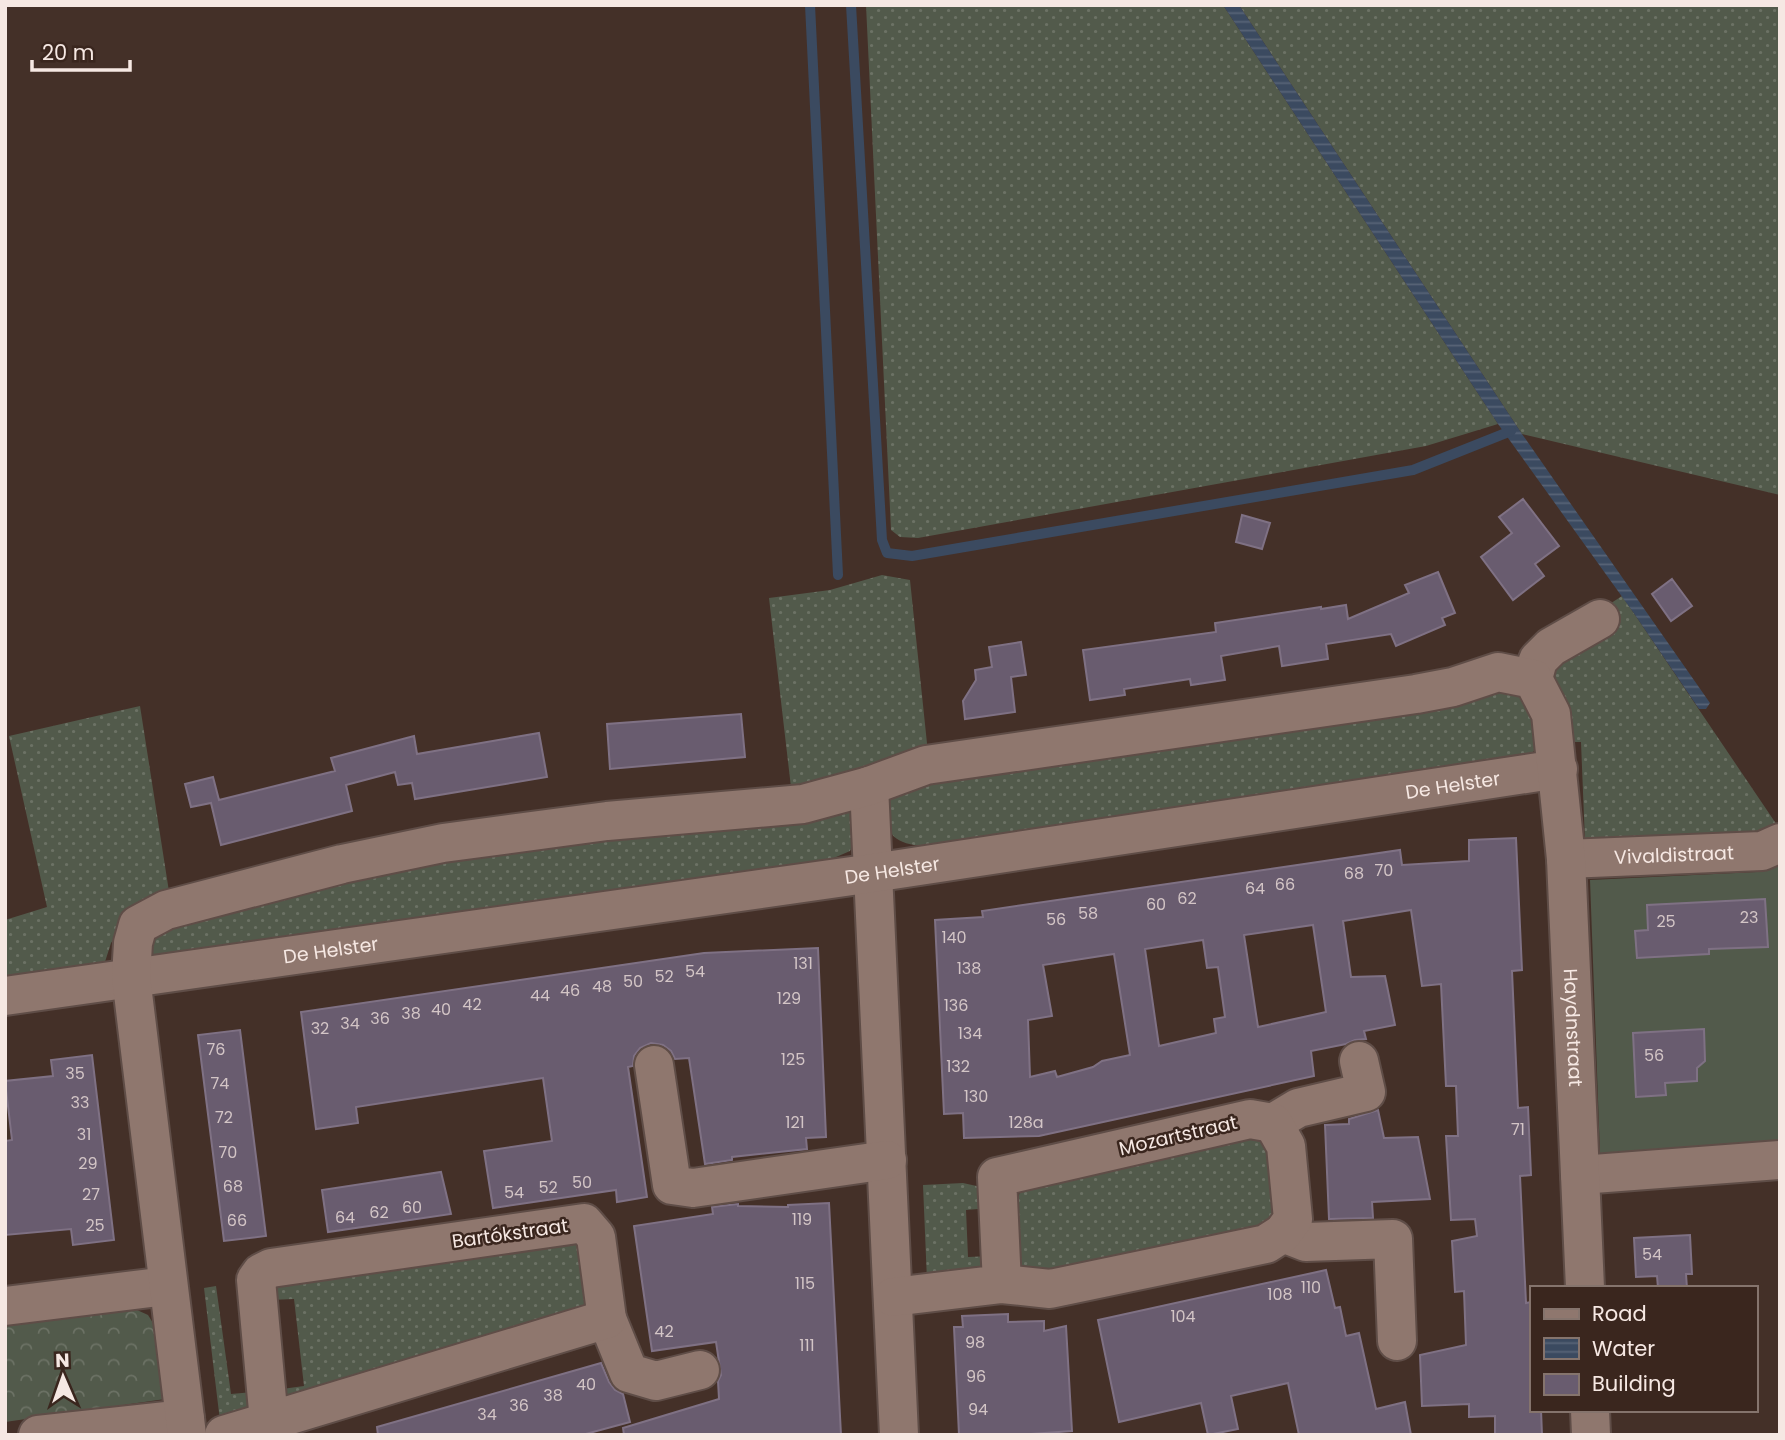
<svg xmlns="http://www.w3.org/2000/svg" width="1785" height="1440" viewBox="0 0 1785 1440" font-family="Poppins,sans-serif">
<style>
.grass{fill:url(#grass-dots)}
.forest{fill:url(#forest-crowns)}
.garden{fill:#525a4b}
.water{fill:url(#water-rules)}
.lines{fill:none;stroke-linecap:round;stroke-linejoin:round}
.stream{stroke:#3b4a60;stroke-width:10}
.building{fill:#695c6f;stroke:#7f7184;stroke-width:2;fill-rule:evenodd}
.minor-casing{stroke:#5f4d47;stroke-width:42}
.minor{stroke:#8f776e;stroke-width:38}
.labels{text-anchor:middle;stroke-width:5;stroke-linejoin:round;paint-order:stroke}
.number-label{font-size:16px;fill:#d3c5c6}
.street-label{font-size:19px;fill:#f6e8e3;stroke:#3a261e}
</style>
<defs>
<pattern id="grass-dots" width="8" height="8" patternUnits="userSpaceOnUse" patternTransform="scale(1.75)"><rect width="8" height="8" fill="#525a4b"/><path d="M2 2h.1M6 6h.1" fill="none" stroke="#6c7265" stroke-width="1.8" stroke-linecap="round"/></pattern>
<pattern id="forest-crowns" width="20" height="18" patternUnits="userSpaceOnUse" patternTransform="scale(1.75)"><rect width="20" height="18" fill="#525a4b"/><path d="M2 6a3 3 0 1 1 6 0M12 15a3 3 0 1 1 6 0" fill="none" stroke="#6c7265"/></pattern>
<pattern id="water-rules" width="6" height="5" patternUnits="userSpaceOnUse" patternTransform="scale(1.75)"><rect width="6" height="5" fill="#3b4a60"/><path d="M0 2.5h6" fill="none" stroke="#586477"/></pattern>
</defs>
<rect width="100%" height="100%" fill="#443028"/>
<!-- grass -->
<path class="grass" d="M866,5H1223L1498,424L1426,446L918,538L900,537L891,530Z
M1239,5H1780V495L1522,434Z
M882,575L910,580L928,753L792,796L769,598L830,590Z
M1622,596L1633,612L1779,828L1761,835L1585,842L1581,742H1572L1567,705L1549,672L1605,607Z
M1491,685L1532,700L1539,744L1530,756L921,846C882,842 887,824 887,792L903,784Z
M140,706L170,898L122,928L111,943L104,965L5,981V920L47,907L9,736Z
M849,809C860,822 856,836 850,851L827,861L157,959L149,954V931L422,857Z
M1253,1138L1265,1144L1281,1184L1272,1223L1043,1281L1021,1267L1017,1203L1020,1191Z
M963,1183L981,1187L990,1208L966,1210L968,1257L992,1256L991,1266L927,1281L923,1185Z
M569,1239L581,1246L587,1314L291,1399L282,1389L304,1386L294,1299L270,1300L271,1289L281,1279Z
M216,1286L231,1394L253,1392L251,1408L220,1421L204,1288Z"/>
<!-- forest -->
<path class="forest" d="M126,1305L148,1315L158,1331L165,1399L5,1422V1322Z"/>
<!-- garden -->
<path class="garden" d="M1780,866V1145L1600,1154L1590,880L1756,872Z"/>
<!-- water -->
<path class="water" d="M1223,5H1239L1522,434L1710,703L1706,709H1699L1633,612L1498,424Z"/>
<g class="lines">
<!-- stream -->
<path class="stream" d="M810,5L838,575
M851,5L882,540L887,553L912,556L1413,470L1511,431"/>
</g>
<!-- building -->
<path class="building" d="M1523,499L1559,546L1535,564L1544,576L1513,600L1481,557L1512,533L1499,517Z
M1242,515L1270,523L1262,549L1236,542Z
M1438,572L1455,613L1442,618L1445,625L1396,646L1391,634L1326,644L1328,659L1282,666L1279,646L1221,656L1225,680L1191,685L1190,679L1124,689L1125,695L1090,700L1083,650L1216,632L1215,623L1321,607V609L1346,605L1348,619L1409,593L1405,585Z
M1672,579L1692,606L1671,621L1652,594Z
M1021,642L1026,675L1011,677L1015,712L965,719L963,701L976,680L975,670L992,667L989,647Z
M741,714L745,757L610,769L607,724Z
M539,733L547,777L415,799L412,783L398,785L395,772L346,785L352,811L221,845L211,803L191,807L185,784L213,777L219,800L335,771L331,758L414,736L417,754Z
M1516,838L1522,970L1512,971L1518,1108L1528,1107L1531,1175L1520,1176L1526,1303L1531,1302V1410H1541L1542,1435H1495V1416L1469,1417V1404L1422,1406L1420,1355L1466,1345L1464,1291L1455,1292L1452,1241L1477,1236L1475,1219L1451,1220L1446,1136H1458L1456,1086H1446L1441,984L1422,986L1411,910L1343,921L1351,977L1385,976L1395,1025L1364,1031L1366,1039L1355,1040L1346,1044L1311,1051L1314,1076L1039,1136L964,1138L963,1113L944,1114L935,920L983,917L982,911L1400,850L1402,865L1469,861V840ZM1313,925L1326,1012L1258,1027L1244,935ZM1203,940L1207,968L1218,967L1225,1017L1214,1019L1216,1033L1159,1046L1145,949ZM1114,954L1130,1055L1102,1061L1093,1067L1057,1077L1055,1071L1030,1077L1028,1020L1052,1016L1043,965Z
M1765,899L1768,947L1709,949V954L1637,958L1635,931L1648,930L1647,905Z
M818,948L826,1137L806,1138L807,1149L732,1157V1160L705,1164L689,1058L675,1059L671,1051L663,1045L651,1043L640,1048L634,1056L633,1066L628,1067L647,1197L617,1202L616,1190L493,1208L484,1151L552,1141L543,1078L356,1107L358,1123L316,1129L301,1012L704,953Z
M1704,1029L1705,1061L1697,1068V1081L1665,1083L1666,1095L1636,1097L1633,1033Z
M240,1030L266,1236L224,1241L198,1035Z
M92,1055L114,1240L73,1245L71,1229L5,1235V1141L12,1140L5,1081L53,1076L51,1060Z
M1378,1110L1384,1138L1418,1137L1430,1199L1372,1202L1373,1218L1329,1219L1325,1125L1349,1124V1119Z
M441,1172L451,1214L328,1232L322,1190Z
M829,1203L841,1435H624L623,1428L719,1399L718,1381L721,1375L716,1342L652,1351L634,1226L713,1214L712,1207L738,1204V1206L788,1207V1205Z
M1690,1235L1692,1274H1686L1687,1288H1658L1657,1276L1636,1277L1634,1238Z
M1326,1270L1335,1308L1340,1307L1346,1336L1359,1333L1376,1409L1405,1402L1411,1435H1299L1288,1383L1231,1396L1238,1429L1208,1435L1201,1403L1119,1422L1098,1320Z
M1008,1314V1322L1044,1321V1331L1066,1326L1072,1431L1017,1435H959L954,1327H963L962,1316Z
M601,1363L609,1382L615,1390L623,1394L630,1422L582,1435H378L377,1427Z"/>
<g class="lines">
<!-- minor casing -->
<g class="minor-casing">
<g id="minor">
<path d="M1533,679L1538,660L1551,647L1600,619"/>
<path d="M869,786L899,1435"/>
<path id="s1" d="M1566,859L1762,851L1780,843"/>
<path id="s2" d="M5,996L873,873L1558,769"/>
<path d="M654,1065L672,1185L693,1188L887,1160"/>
<path d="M1273,1123L1298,1108L1366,1092L1359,1061"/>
<path d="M1580,1175L1780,1160"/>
<path d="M1283,1233L1306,1242L1393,1239L1397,1341"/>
<path d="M893,1297L1002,1284L1050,1289L1266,1244L1283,1233L1293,1219L1286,1146L1273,1123L1250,1119L997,1177L1002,1284"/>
<path d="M5,1306L167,1286"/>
<path d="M607,1319L629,1373L656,1381L700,1370"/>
<path d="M1590,1410L1591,1435"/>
<path d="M38,1435L185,1419"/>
<path id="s3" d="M187,1435L131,977L133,943L138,925L166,910L342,864L443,843L607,821L803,804L869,786L926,765L1416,694L1453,687L1498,672L1533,679L1551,714L1566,859L1585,1288"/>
<path d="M224,1435L607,1319L596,1237L584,1223L271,1268L261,1273L256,1280L269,1421"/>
</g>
</g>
<!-- minor -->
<use href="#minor" class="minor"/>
</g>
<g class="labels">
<!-- number labels -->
<g class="number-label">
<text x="1384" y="876">70</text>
<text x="1354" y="879">68</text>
<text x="1285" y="890">66</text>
<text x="1255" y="894">64</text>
<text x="1187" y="904">62</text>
<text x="1156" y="910">60</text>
<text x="1088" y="919">58</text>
<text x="1749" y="923">23</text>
<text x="1056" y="925">56</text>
<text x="1666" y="927">25</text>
<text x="954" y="943">140</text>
<text x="803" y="969">131</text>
<text x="969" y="974">138</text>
<text x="695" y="977">54</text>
<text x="664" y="982">52</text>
<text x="633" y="987">50</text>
<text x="602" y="992">48</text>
<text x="570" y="996">46</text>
<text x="540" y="1001">44</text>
<text x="789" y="1004">129</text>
<text x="472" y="1010">42</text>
<text x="956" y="1011">136</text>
<text x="441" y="1015">40</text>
<text x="411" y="1019">38</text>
<text x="380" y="1024">36</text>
<text x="350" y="1029">34</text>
<text x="320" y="1034">32</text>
<text x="970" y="1039">134</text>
<text x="216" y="1055">76</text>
<text x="1654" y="1061">56</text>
<text x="793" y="1065">125</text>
<text x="958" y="1072">132</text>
<text x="75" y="1079">35</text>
<text x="220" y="1089">74</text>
<text x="976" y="1102">130</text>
<text x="80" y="1108">33</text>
<text x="224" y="1123">72</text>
<text x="795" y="1128">121</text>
<text x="1026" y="1128">128a</text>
<text x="1518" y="1135">71</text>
<text x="84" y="1140">31</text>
<text x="228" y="1158">70</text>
<text x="88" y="1169">29</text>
<text x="582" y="1188">50</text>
<text x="233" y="1192">68</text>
<text x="548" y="1193">52</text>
<text x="514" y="1198">54</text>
<text x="91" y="1200">27</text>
<text x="412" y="1213">60</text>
<text x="379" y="1218">62</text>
<text x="345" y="1223">64</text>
<text x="802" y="1225">119</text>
<text x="237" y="1226">66</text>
<text x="95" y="1231">25</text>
<text x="1652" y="1260">54</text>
<text x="805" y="1289">115</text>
<text x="1311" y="1293">110</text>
<text x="1280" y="1300">108</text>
<text x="1183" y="1322">104</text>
<text x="664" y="1337">42</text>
<text x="975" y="1348">98</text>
<text x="807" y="1351">111</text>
<text x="976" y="1382">96</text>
<text x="586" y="1390">40</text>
<text x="553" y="1401">38</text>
<text x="519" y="1411">36</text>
<text x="978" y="1415">94</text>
<text x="487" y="1420">34</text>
</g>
<!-- street labels -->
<g class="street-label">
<text dy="7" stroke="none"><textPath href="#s2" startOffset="1463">De Helster</textPath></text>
<text dy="7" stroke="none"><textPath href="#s1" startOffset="108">Vivaldistraat</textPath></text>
<text dy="7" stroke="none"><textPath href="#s2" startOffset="896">De Helster</textPath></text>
<text dy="7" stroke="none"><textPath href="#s2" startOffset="329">De Helster</textPath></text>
<text dy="7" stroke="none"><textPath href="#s3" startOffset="2292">Haydnstraat</textPath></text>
<text transform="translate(1178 1135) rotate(-13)" y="7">Mozartstraat</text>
<text transform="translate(510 1233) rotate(-8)" y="7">Bartókstraat</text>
</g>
</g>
<!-- border -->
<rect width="1785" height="1440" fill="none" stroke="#f6e8e3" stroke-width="14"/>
<!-- legend -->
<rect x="1530" y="1286" width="228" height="126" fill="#3a261e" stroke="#85746d" stroke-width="2"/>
<rect x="1544" y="1309" width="35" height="10" fill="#8f776e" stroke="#85746d" stroke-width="2"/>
<text x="1592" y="1321" font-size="21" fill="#f6e8e3">Road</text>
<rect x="1544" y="1338" width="35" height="21" fill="url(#water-rules)" stroke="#85746d" stroke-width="2"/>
<text x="1592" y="1356" font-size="21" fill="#f6e8e3">Water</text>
<rect x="1544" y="1374" width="35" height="21" fill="#695c6f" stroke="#85746d" stroke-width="2"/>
<text x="1592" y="1391" font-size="21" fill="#f6e8e3">Building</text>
<!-- north arrow -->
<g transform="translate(63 1377) rotate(358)" stroke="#3a261e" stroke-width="5" paint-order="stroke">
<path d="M0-5L12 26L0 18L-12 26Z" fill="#f6e8e3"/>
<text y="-10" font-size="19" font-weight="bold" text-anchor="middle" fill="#f6e8e3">N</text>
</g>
<!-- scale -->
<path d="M32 60v10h98v-10" fill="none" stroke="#f6e8e3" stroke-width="3.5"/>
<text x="42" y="60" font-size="21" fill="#f6e8e3" stroke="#3a261e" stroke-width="5" paint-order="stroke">20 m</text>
</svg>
